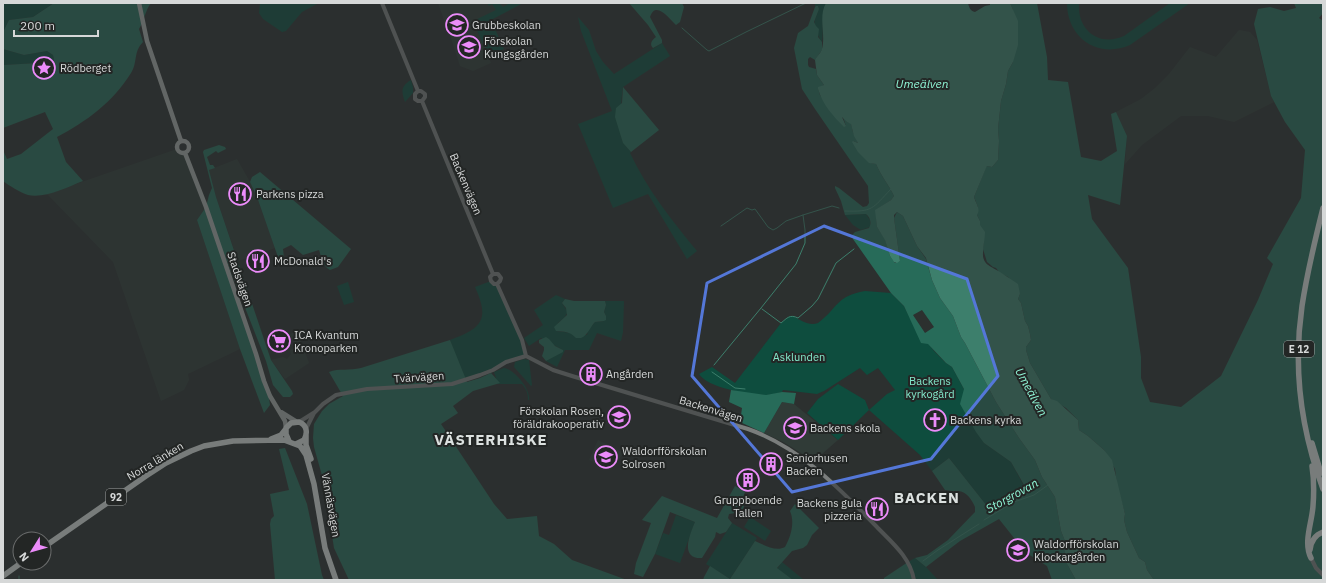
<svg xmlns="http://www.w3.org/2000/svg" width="1326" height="583" viewBox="0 0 1326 583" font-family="'IBM Plex Sans',sans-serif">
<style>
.built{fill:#303b37}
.green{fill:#0e4d3e}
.forest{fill:#276b59;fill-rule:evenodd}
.water{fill:#3d7f6c}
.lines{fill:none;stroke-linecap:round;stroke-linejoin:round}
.stream{stroke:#3d7f6c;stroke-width:1}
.tertiary{stroke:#7a7d7c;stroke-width:4}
.secondary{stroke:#a5a8a7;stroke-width:4.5}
.trunk{stroke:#d5dad8;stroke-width:5.5}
.marked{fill:none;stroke:#5477d8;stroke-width:3;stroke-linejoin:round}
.labels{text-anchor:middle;stroke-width:4;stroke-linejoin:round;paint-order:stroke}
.shield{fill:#232625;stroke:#a0a3a2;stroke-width:1}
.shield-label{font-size:10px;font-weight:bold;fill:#d6d8d8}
.poi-label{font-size:11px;fill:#d6d8d8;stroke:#232625;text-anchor:start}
.street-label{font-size:11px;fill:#d6d8d8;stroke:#232625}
.park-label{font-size:11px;fill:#83e8ca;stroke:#232625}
.water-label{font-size:12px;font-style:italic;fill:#8ff4d5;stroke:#232625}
.district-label{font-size:15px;font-weight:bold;letter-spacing:1px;fill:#dce1e0;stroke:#232625}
</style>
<rect width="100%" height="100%" fill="#2c302f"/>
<!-- built -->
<path class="built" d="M438,3H512L449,34Z
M474,23L491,63L473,71L460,66L450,35Z
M1239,30L1250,32L1257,40L1271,96L1274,102L1234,122L1208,116H1181L1142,145L1125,164L1127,136L1116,112L1141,99L1155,88L1169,74L1190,47L1216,57Z
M177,149L180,152L185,153L206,207L197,220L240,349L188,374L189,380L184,390L161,401L113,262L47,194Z
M237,159L254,189L275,248L238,261L216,197L209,170Z
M297,331L309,363L285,379L271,360L283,357L287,359L291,354L290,350L295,348L290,334Z
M782,402L794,404L838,440L814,461L783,442L764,433Z
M616,407L630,413L622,426L609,422Z
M598,440L624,453L610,470L589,460Z"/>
<!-- green -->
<path class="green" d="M3,3H54L33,17L9,20L3,32Z
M260,3H319L302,12L286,31L282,32L263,19L259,13Z
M487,3H499L503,7L510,3H523L491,20L504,49L488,56L473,21L496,10L492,4L489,6Z
M815,3L823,4L826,3C821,16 824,29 822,42C819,39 813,25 815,20C816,16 818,12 819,7L816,6L815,7Z
M1067,3H1079C1077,30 1099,47 1124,36L1170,3H1190L1130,45C1098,59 1067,38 1067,3Z
M578,17L589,30L596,51L603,62L614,74L662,43L670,56L623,87C621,99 619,132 623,142C625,146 629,149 631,152L630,153C647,189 672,221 697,251L687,259L648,194L613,208L578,124L612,111L581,31Z
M3,49L24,55L47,51L53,55C56,64 51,72 43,76L40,75L38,70L40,65L38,63L3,65Z
M411,80L413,87V93L405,102C401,91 401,86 411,80Z
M866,214L870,220V227L861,230L853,225L845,215Z
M491,281L496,284L522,340L526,356L506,362L491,373L480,375L464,380L450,340C482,328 490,320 475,287Z
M348,282L354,302L344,305L337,286Z
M865,291L891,293L904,306L910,318L934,351L946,363L952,367L964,389L984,443L1011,462L1024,486L991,508L987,506L949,458L932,471L920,455L869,410L838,440L807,413L818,399L838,384L865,400L869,410L887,394L895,390L878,368L867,375L860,368L824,391L817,394L783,390L782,392C777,393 771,395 766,395C750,395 708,388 699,374L712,367L735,383L781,323L790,316H793C802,321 809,326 818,323C838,308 836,296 865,291Z
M556,295L565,299L562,303L568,312L564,318L558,323L556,331L587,335L588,330L595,322L604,321L606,316L604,312L606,305L605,301H624L623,332L621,341L597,333L589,350H565L557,367L546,361L563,350L541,338L529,346L524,338L543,325L534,310Z
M524,359L529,360L532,385L531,386L514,367L515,362Z
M504,368C514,369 531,389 529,400H528C528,394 527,390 522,384H498L494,382L496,378L494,372Z
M676,515L695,522L680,563L655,554L663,533L669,535Z
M750,517L771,531L765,541L744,527Z
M732,523L757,538L730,579L706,564Z
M915,558L926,567L938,580H914L908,562Z
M782,562L804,580H793L777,569Z"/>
<!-- forest -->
<path class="forest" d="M54,3H151C145,11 144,21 139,29L143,42C133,52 138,62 131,73C112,103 87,121 57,137L66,162L83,181C68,187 44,199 28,195C19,192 10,186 3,181V150L7,159L21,154L53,129L45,112L3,128V65L38,63L40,65L38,70L40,75L43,76C51,72 56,64 53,55L47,51L24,55L3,49V32L9,20L33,17Z
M629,3H682L684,7L680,22L676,25C669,19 656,0 650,17L662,40V43L653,48C649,44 652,40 656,37L648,25Z
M1010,3H1037L1047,57L1048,80L1068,82L1081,157L1101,161L1117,151L1111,114L1116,112L1127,136L1120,205L1088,195L1092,219L1128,268L1141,357V378L1150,402L1181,407L1221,376L1258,300L1273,264L1267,258L1301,198L1305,150L1285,122L1271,96L1254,24L1258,9L1270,7L1284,11L1296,8L1294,3H1323V13L1319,18L1323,21V580H1154L1147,570L1145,562L1139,558L1127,532L1124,520L1125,514L1117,485L1115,469L1104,450L1088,436L1079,430L1078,420L1066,408L1051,399L1030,363L1026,350V347L1031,340L1030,334L1028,326L1025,321L1021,303L1018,299L1020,294L1008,277L1000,273L996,268L993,267L987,262L983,249L984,236L980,226V221L977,215L978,207L974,197L986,167L987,166L992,167L998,160L999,141L998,129L1001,101L1006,84L1008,71L1013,62V10Z
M816,6H818L819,9L814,22L816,26L819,29L818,37L822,42V50L815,60L810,57L808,59V65L809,67L816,69L817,75L824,85L818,88L820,95L846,126L843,117L847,122L851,123L853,132L858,143L853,141L871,163L876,164C881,176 889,185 894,196L891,200L876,210L877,227L885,239L890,256L895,263L900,261L894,218L897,212L903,216L917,246L926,259L932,280L940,298L953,316L961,337L965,343L996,402L1019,438L1035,460L1042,477L1055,497L1061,531L1065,541L1064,549L1067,564L1076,580H1052L1047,566L1025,552L999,519L960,541L926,567L915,558L927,555L948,540L975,512V507C972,500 967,492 959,491C954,491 950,491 945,490L932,471L949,458L987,506L991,508L1024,485L1011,462L984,443L976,432L960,404L964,389L952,367L946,363L928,344L921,343L904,306L891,293L853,239L852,235L855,232L869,228C872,223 870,217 866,214L845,215L841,201L835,188V186L839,188L863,207L867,206L869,203L868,186L815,109L802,89L794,48L798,33L808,26L815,7ZM922,310L934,327L925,333L913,315Z
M623,87L659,130L631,152L623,143L615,117L616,108L622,103Z
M219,145L225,147L226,149L218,153L216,151L207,157L210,165H213L215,168L209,170L216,197L271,360L292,391L293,394L290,397H283L273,385L266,361L211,221L269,398L270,405L264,413L240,349L197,220L206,207L209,195L212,188L203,152L204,150Z
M260,172L351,249L338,267L330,270C322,265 322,259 319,250L303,255L291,245L283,249L284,258L279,260L257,197L250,182L252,177Z
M565,299L574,301H605L606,305L604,312L606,316V320L604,321L595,322C590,327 588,335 581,338H576C569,331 565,332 556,331L554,327L567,315L566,308L562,303Z
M546,337L549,339L555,346L563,350V352L546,361L542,356L544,350V347L539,343V340Z
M450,340L467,382L480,378L491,373L500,383L473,391L453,406L458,413L441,424L494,504L507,519L537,516L539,536L554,544L572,560L627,580H349L334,548L323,479L314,447L313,438L314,424L322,411L329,404L343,396L329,372C339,368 350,371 361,368Z
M731,390L766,395L782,392L796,393L794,404L782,402L764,433L740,422L742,408L729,402Z
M285,448L307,504L322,575L324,580H275L270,524L271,519L274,516L270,494L289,490L279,449Z
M735,486L745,492L743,498L744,507L742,512L729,514L728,518L732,523L726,532L720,534L716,532L715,537L702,558C679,559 690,534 695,522L670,512L655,554L643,577L634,574L636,563L651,523L642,520L662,496L717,518Z
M795,504L819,528L812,535L807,545L803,548L792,551L777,568L793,580H703L704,577L710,566L730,579L755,541C764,545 776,552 785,547C791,537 795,522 790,511Z
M908,562L914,580H884V578Z"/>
<!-- water -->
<path class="water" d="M826,3H968C969,7 970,11 975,12L985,6L990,5V3H1010L1018,21V45L1013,62L1008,71L1006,84L1001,101L998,129L999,141L998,160L992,167L987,166L986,168L974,197C976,204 981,209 977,215L980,221V225L985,232C985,238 983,246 983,253C982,265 992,267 1000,272C1006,276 1012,280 1018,284L1020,294L1018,299L1021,303L1025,321L1028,326L1030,334L1031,340L1026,347V350L1030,363L1051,399L1057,401L1078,420L1079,430L1088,436L1104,450L1112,460L1125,514L1124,520L1127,532L1139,558L1145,562L1147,570L1154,580H1076L1067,564L1064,549L1065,541L1061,531L1055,497L1042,477L1035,460L1019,438L996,402L965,343L961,337L953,316L940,298L932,280L926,258L917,246L903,216L897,212L894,215V218L900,261L897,263L894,262L890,256L885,240L877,227L875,210L891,200L894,196C889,185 881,176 876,164L869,163L858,152L852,142L853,141L858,143L854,136L851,124L847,122L842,117L846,126L844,127C833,116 823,105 818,89V87L824,85L817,75L815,60C817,56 821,53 822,49C826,34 818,17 826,3Z"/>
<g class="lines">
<!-- stream -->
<path class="stream" d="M682,28L707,50L709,51L746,32L806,3
M845,211C873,212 872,209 891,189
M721,226L747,208L752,210L755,209L768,227L773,230L777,228L786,221L803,215L832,206L839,208
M762,309L781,323C787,318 790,314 798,318L812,306L818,299L836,263L854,249
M714,365L761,308L796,264L805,243V230L803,215
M712,372L735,388L745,389
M984,520L1014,502L1034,495L1048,485
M923,561L938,550L979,524
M19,576V580"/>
<!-- tertiary -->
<path class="tertiary" d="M382,3L418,91
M418,91H421L425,94V97L422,101
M418,91L415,94V99L418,101H422
M422,101L493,274
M493,274L490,277L491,281L494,284H497
M493,274H498L501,278L500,281L497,284
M497,284L522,340L526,356
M526,356L553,370L572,376L748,429C799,447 837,486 874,524C890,541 910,556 914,580
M299,422L315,412L323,404L336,395L367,389L452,384L480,375L493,370L506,362L526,356
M306,429L314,413
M1311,558L1316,568L1323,575"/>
<!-- secondary -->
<path class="secondary" d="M139,3L147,41L181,141
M177 147a6 6 0 1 1 12 0a6 6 0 1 1-12 0Z
M185,153L206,207L256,354L264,381L270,396L285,421L286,428
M281,412L297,422"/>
<!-- trunk -->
<path class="trunk" d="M1323,208C1315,240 1307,273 1302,306C1293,368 1301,430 1323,489
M306,434V445L311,459
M271,439L281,435L285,430
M289,441L286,434V428L291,423L299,422C307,425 308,433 304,440L296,444
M1312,443L1321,473
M44,547L146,476L166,463L191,451L204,446L233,441L284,440L300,446L306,455L314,484L325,548L336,580
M1310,550C1311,541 1315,535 1323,532
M1311,558C1303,542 1312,523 1313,506C1314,493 1314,479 1312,466
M3,576L21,563"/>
</g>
<!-- marked area -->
<path d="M0 0H1326V583H0ZM824,226L967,279L998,376L931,459L792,492L692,376L707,283Z" fill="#2c302f" fill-opacity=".55" fill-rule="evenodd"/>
<path class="marked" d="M824,226L967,279L998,376L931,459L792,492L692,376L707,283Z"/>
<!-- icons -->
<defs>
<g id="school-ring" transform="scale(1.15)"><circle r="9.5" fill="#232625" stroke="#ec8cfa" stroke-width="1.5"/><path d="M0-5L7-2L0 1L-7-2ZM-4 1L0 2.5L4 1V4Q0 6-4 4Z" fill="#ec8cfa"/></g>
<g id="sight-ring" transform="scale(1.15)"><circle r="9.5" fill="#232625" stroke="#ec8cfa" stroke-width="1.5"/><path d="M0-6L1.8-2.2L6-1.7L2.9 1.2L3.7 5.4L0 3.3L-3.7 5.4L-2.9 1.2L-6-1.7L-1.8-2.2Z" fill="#ec8cfa"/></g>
<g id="restaurant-ring" transform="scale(1.15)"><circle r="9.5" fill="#232625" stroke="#ec8cfa" stroke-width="1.5"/><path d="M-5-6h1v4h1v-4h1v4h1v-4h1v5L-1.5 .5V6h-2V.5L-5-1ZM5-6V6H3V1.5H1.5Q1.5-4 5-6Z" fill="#ec8cfa"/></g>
<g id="supermarket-ring" transform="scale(1.15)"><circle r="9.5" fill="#232625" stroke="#ec8cfa" stroke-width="1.5"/><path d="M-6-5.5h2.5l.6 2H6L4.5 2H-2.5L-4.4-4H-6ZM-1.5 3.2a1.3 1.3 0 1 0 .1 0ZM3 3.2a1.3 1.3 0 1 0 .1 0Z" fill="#ec8cfa"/></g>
<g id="building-ring" transform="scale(1.15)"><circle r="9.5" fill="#232625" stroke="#ec8cfa" stroke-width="1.5"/><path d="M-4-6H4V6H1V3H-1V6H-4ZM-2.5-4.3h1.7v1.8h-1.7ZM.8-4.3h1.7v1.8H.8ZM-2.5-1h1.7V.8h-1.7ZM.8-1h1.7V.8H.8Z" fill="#ec8cfa"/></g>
<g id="church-ring" transform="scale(1.15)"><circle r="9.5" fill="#232625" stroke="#ec8cfa" stroke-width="1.5"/><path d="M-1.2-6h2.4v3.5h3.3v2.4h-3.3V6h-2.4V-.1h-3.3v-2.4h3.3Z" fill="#ec8cfa"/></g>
</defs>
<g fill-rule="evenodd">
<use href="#school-ring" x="457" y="25"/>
<use href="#school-ring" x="469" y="47"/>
<use href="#sight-ring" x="44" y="68"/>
<use href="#restaurant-ring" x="240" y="194"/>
<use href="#restaurant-ring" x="258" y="261"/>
<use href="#supermarket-ring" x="279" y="341"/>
<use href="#building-ring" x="591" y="374"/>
<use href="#school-ring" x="619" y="417"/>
<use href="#church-ring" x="935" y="420"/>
<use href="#school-ring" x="795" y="428"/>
<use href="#school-ring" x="606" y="457"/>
<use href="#building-ring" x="771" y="464"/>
<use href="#building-ring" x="748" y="480"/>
<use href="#restaurant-ring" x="877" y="509"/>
<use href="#school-ring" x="1018" y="550"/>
</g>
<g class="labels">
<!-- shield labels -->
<g class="shield">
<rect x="1284" y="341" width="30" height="16" rx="3"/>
<rect x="106" y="489" width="20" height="16" rx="3"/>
</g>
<g class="shield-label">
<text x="1299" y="353">E 12</text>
<text x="116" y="501">92</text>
</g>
<!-- poi labels -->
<g class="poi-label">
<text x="472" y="29">Grubbeskolan</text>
<text x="484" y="45">Förskolan<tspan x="484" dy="13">Kungsgården</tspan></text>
<text x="60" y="72">Rödberget</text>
<text x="256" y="198">Parkens pizza</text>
<text x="274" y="265">McDonald's</text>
<text x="294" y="339">ICA Kvantum<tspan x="294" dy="13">Kronoparken</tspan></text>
<text x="606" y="378">Angården</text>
<text x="604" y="415" text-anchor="end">Förskolan Rosen,<tspan x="604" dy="13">föräldrakooperativ</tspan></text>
<text x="950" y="424">Backens kyrka</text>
<text x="810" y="432">Backens skola</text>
<text x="622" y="455">Waldorfförskolan<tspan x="622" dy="13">Solrosen</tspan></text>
<text x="786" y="462">Seniorhusen<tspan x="786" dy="13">Backen</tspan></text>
<text x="748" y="504" text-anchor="middle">Gruppboende<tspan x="748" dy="13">Tallen</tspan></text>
<text x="862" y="507" text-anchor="end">Backens gula<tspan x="862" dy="13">pizzeria</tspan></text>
<text x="1034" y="548">Waldorfförskolan<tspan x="1034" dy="13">Klockargården</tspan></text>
</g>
<!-- street labels -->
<g class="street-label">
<text transform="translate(466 184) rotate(67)" y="4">Backenvägen</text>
<text transform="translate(240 279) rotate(71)" y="4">Stadsvägen</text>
<text transform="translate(419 377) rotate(-4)" y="4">Tvärvägen</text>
<text transform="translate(711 409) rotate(17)" y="4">Backenvägen</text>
<text transform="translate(155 461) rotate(-31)" y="4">Norra länken</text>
<text transform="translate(331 505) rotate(80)" y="4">Vännäsvägen</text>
</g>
<!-- park labels -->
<g class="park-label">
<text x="799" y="361">Asklunden</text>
<text x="930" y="385">Backens<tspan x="930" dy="13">kyrkogård</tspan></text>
</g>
<!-- water labels -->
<g class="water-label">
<text x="922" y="88">Umeälven</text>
<text transform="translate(1031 392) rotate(61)" y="4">Umeälven</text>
<text transform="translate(1012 496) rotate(-29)" y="4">Storgrovan</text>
</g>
<!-- district labels -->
<g class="district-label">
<text x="491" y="445">VÄSTERHISKE</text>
<text x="927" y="503">BACKEN</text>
</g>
</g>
<!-- border -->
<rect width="1326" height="583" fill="none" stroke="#d6d8d8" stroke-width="8"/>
<!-- north arrow -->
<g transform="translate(32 551) rotate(233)"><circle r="19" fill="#232625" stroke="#6b6d6d"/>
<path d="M0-3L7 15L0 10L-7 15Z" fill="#ec8cfa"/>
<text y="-6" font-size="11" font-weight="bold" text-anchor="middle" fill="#d6d8d8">N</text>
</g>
<!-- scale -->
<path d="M14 30v6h84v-6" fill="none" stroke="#d6d8d8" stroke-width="2"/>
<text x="20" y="30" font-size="12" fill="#d6d8d8" stroke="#232625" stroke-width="3" paint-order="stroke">200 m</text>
</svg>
